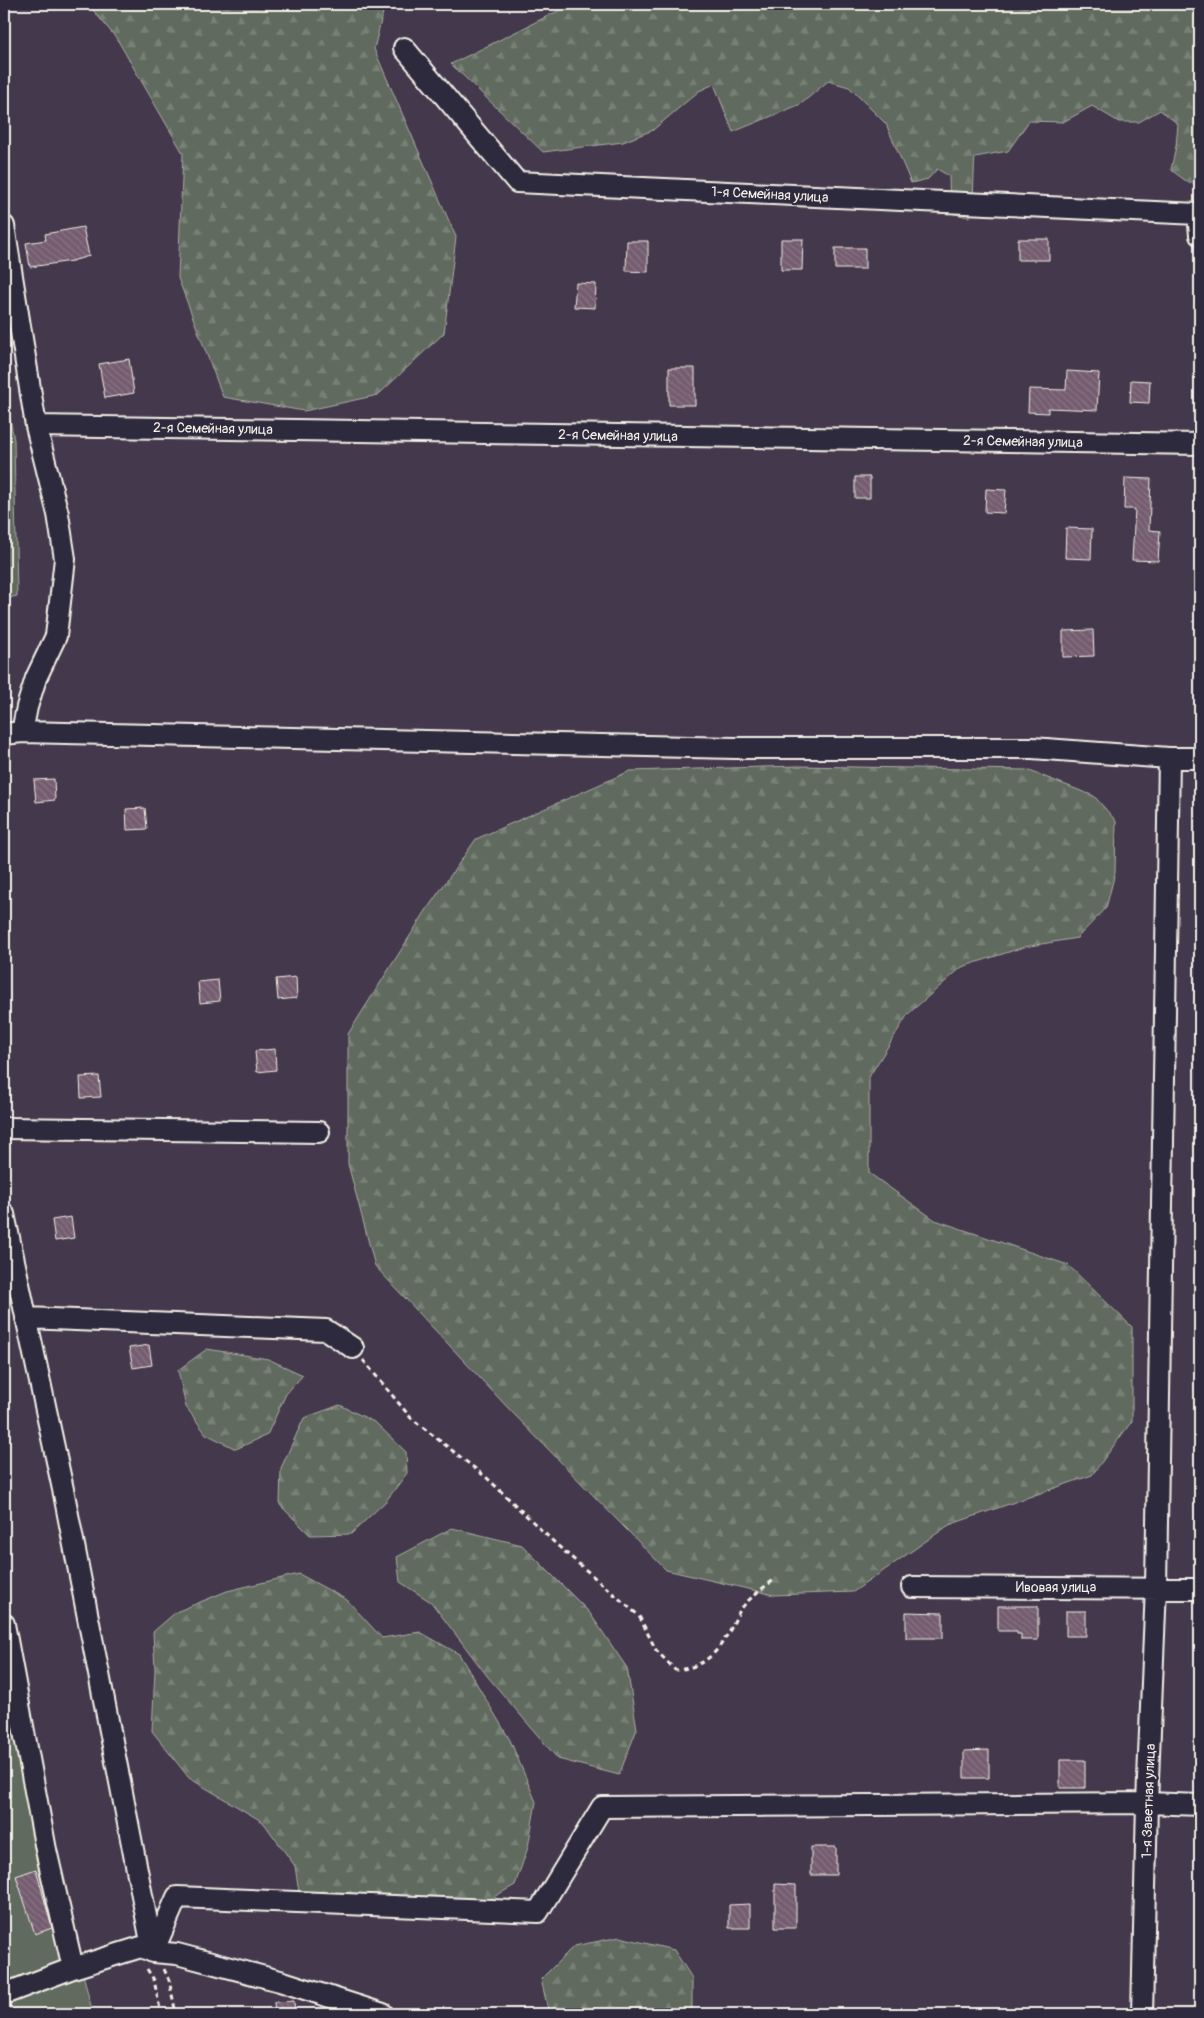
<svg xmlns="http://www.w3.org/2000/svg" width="1204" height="2018" viewBox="0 0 1204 2018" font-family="Pangolin,sans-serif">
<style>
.forest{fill:url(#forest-firs);stroke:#aaaea4}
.green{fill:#616b5f;stroke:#aaaea4}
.building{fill:url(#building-back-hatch);stroke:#f4f1e8}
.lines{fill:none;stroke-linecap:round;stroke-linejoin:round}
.minor-casing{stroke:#f4f1e8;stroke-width:24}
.path{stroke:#f4f1e8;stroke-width:3;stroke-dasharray:5 4;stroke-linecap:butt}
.minor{stroke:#2f2a3d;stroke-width:20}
.labels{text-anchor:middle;stroke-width:4.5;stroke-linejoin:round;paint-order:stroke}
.street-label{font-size:14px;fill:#f4f1e8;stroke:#2f2a3d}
</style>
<defs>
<pattern id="forest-firs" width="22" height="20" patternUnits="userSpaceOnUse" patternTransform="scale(1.25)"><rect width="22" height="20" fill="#616b5f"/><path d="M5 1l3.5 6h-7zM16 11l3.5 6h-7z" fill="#788176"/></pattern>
<pattern id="building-back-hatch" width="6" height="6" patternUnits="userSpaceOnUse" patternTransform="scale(1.25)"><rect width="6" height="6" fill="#745c6f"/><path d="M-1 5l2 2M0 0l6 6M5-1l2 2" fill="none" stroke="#887484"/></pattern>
</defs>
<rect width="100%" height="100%" fill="#44394c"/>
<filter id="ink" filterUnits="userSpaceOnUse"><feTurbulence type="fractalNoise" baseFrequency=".02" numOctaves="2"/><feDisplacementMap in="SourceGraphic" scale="10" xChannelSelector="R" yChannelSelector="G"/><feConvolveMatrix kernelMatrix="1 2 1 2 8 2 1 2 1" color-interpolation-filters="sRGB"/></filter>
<g filter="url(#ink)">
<!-- forest -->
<path class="forest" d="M88,4H385L374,49L456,237L444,333L378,395L304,411L223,397L178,278L183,153L117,39Z
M572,4H1200V185L1189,183L1171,170L1176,146L1178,124L1160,110L1139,122H1119L1092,106L1063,122L1029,121L1008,151L975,157C973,176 975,200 969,217L950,213L949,176L937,169L928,179L911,183L886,124L849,87L828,81L801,104L733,132L714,84L699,91L653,130L623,142L543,152L451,64Z
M797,766L1027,770L1094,796L1116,821L1115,873L1106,908L1077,938L1024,947L962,967L908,1014L869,1077V1173L935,1220L1068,1265L1132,1327V1421L1092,1475L949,1525L853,1592L774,1595L666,1570L509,1409L375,1266L348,1164V1034L427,909L476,839L630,771Z
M207,1349L268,1359L303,1375L286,1394L267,1435L236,1449L206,1434L186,1407L178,1370Z
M340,1405L376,1423L406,1452L407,1473L386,1501L351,1534L310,1535L280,1505L281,1468L304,1418Z
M452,1528L522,1545L589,1612L627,1668L637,1729L619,1775L558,1759L488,1677L431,1602L400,1582L397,1557Z
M299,1574L347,1600L382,1638L420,1632L459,1654L510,1740L536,1802L528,1847L515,1885L483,1903L299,1892L295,1866L263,1822L189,1778L152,1731L155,1670L153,1632L176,1612L227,1591Z
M620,1937L674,1950L692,1978V2014H549L541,1979L574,1946Z"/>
<!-- green -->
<path class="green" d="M4,387L14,440L17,596L4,599Z
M4,1643L13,1694L93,2014H4Z"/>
<!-- building -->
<path class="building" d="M83,227L89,256L72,261L30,267L26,243L46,240L45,234Z
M781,239H803L802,270H781Z
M1018,239H1049V260H1018Z
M627,241H648V272L626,271Z
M835,248H865V269H835Z
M576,283L596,284L595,308L574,307Z
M129,359L134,393L105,398L99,364Z
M669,368H695V405H669Z
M1067,371L1099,373L1097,410L1048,408V413L1028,412L1029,389L1066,390Z
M1131,380L1150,381L1149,403L1130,402Z
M855,477H870V498H855Z
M1125,478L1151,479L1149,530L1160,531L1158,561L1132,560L1135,509H1124Z
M986,489L1006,490L1004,513L985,512Z
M1066,528L1092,529L1091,559L1065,558Z
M1093,630L1094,656L1063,657V631Z
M54,779L55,800L36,802L34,780Z
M145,808L147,829L127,830L126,809Z
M296,977L297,998L278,1000L276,979Z
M218,980L220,1001L200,1003L198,982Z
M275,1049L276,1070L257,1072L255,1051Z
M99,1076L101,1097L81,1098L80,1077Z
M71,1217L74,1238L55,1241L52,1220Z
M149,1345L152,1365L133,1368L129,1348Z
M998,1606H1038V1640H1021V1634H1017V1631H998Z
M1066,1611H1086V1636H1066Z
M906,1612L943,1613V1638H906Z
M989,1750V1778H964V1751Z
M1060,1760H1085V1788H1060Z
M811,1847H836V1875H811Z
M36,1869L52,1928L35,1934L16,1876Z
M775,1884L796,1885V1928H775Z
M750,1904V1928H729V1905Z
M294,2001L295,2014H275L274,2002Z"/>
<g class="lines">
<!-- minor casing -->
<g class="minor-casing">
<path id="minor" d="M404,48L517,182L1198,214L1200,235
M4,226L36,426L58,514L65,559L56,636L36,678L27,707L22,732
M36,426L1200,444
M4,734L22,732L735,748H1032L1169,758H1200
M4,1128L319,1132
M4,1214L64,1494L153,1952
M26,1318L326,1330L353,1348
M912,1587L1200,1589
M4,1624L46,1850L73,1968
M153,1952L177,1897L538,1912L602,1807L1147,1803L1200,1805
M4,1994L73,1968L141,1947L153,1952L177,1954L280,1981L383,2014
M1142,2014L1147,1803L1156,1587L1169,758"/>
</g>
<!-- path -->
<path class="path" d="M363,1360L411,1418L487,1478L557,1545L639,1616L656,1650L675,1670C703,1668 717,1654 730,1630C734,1623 736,1616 741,1609C750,1597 763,1588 775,1579
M147,1969L154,1980L161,2014
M164,1969L169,1980L176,2014"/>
<!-- minor -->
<use href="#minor" class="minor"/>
</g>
</g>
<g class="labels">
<!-- street labels -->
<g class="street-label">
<text transform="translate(770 194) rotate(3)" y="5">1-я Семейная улица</text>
<text transform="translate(213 428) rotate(1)" y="5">2-я Семейная улица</text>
<text transform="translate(618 435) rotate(1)" y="5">2-я Семейная улица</text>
<text transform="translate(1023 441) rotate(1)" y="5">2-я Семейная улица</text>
<text x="1056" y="1592">Ивовая улица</text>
<text transform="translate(1148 1801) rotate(-88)" y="5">1-я Заветная улица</text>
</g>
</g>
<!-- margin -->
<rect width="1204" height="2018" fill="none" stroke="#2f2a3d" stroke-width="20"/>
<rect x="10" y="10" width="1184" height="1998" fill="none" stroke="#f4f1e8" stroke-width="2" filter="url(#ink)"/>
</svg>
